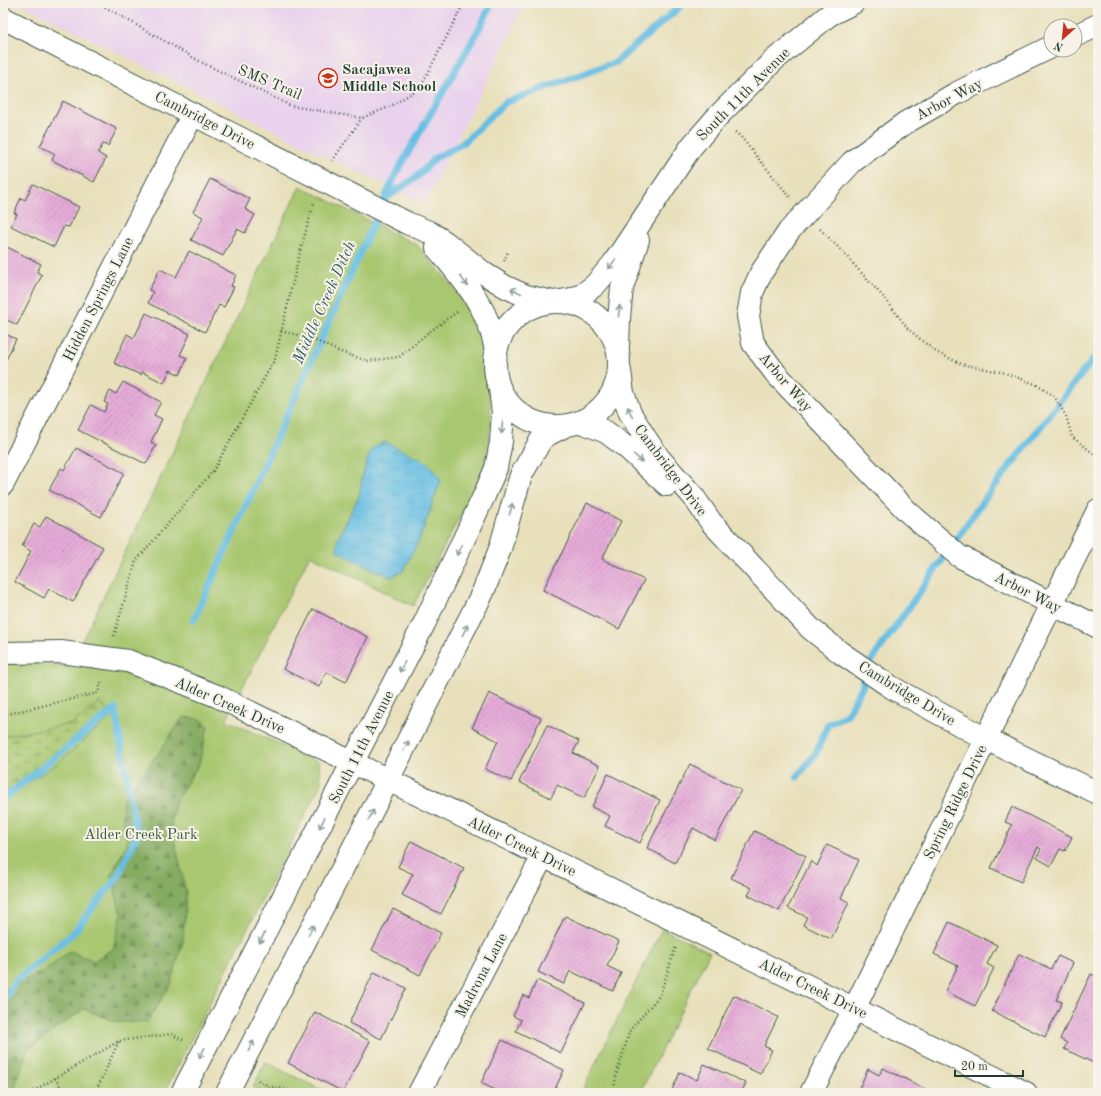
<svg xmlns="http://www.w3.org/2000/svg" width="1101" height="1096" viewBox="0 0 1101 1096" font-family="'Old Standard TT',serif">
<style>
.built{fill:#e9d2ed}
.green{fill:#a8c76f;stroke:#648252}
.forest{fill:url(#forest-firs);stroke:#52744b}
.wetland{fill:url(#wetland-marsh);stroke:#648252}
.water{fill:url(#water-ripples);stroke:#427e8c}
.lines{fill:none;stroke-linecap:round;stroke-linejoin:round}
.stream{stroke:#65bee3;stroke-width:7}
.building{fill:url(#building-hatch)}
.minor-casing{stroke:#3d5548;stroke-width:24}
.path{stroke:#3d5548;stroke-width:2.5;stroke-dasharray:1 3;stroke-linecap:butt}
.minor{stroke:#fff;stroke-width:22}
.oneway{stroke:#8f9e9a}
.labels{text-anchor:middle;stroke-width:4;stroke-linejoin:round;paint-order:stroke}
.poi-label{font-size:15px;font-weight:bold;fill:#1f3d34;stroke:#f7f3e8;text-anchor:start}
.street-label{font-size:15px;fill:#1f3d34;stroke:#f7f3e8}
.park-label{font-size:15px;fill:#3a5940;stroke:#f7f3e8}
.water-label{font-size:16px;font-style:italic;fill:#305d60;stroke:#f7f3e8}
</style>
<defs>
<pattern id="forest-firs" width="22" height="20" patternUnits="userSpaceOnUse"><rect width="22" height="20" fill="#86ac62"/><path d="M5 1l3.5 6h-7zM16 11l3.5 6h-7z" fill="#6d8d52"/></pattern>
<pattern id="wetland-marsh" width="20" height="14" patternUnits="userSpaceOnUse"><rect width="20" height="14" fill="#a8c76f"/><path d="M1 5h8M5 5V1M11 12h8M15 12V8" fill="none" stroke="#88a35c"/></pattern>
<pattern id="water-ripples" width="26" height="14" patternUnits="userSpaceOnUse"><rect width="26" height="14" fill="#65bee3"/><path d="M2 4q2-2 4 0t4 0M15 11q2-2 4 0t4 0" fill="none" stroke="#539cb9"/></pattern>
<pattern id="building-hatch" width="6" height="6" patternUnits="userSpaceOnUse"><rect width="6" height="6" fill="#e6acd9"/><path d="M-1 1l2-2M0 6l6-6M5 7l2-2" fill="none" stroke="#ba8db1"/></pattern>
</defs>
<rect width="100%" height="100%" fill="#f7f3e8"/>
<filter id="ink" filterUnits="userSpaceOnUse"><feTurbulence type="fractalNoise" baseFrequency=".025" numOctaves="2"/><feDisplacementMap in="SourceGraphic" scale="8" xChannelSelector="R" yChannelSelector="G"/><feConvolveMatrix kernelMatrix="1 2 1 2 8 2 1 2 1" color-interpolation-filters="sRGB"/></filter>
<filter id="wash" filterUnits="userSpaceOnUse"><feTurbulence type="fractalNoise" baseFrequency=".012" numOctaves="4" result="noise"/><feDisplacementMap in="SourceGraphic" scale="16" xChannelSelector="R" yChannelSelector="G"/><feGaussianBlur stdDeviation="0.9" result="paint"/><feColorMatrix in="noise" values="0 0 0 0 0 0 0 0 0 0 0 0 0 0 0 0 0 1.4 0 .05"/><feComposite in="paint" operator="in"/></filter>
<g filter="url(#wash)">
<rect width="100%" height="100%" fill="#e8e0bb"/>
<!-- built -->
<path class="built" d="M19,3H526L425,203L317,152Z"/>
<!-- green -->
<path class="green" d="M300,186L417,245L453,287L486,341L491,418L486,466L413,606L310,555L226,720L319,762L321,784L164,1093H3V664L33,663L68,667L90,625Z
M662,929L710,952L640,1093H581Z
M265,1062L328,1093H264L253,1087Z"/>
<!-- forest -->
<path class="forest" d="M183,717L201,719L208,726L199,764L176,800L171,825L186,892L183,941L171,984L147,1022H116L84,1009L28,1049L13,1093H3V990L46,970L70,951L94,961L113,949L121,915L111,875L127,844L122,814L123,798L160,751Z"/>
<!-- wetland -->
<path class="wetland" d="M100,702L111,717L58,763L3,799V736L72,724Z"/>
<!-- water -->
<path class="water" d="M385,442L427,462L441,480L420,538L403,571L391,577L354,560L337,551L338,538L359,496L363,474L371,449Z"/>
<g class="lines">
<!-- stream -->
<path class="stream" d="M385,199L418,176L435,158L462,144L506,102L616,62L684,3
M194,620L397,172L479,29L492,3
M797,777L816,753L828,724L847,715L863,685V673L986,497L1098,353
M3,799L115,709L137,836L117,878L73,933L15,981L3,1002"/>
</g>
<g id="blocks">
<!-- building -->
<path class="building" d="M63,101L117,129L108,146L103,144L98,153L106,158L94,182L52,160L55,154L40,146Z
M210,179L250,199L245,209L255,215L245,233L237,229L223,256L191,240L203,217L193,212Z
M33,184L79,207L69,227L64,226L54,247L11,226L17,214L14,213L21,198L25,200Z
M5,246L41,264L37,272L42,275L17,325L3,318V250Z
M189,251L236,275L231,286L234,287L224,307L219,305L205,332L148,303L153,292L149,290L160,269L176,277Z
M146,313L190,334L180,355L187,358L180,375L170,370L164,383L142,372L141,375L114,363L127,334L134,338Z
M3,333L16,339L3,366Z
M123,382L161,402L154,415L162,419L151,442L156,445L146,464L78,430L91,405L104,412L108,404L104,402L110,391L116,394Z
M76,448L124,473L101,517L49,490L61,468L64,470Z
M587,503L621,521L602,559L644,580L619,629L543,590Z
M46,516L103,547L73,602L49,589L44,598L15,582L31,551L22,546L34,524L40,527Z
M313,609L368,637L346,682L326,672L319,687L283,669Z
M489,693L541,718L511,781L485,769L498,741L472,728Z
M547,725L579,741L573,753L600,766L584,798L557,785L551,798L519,782Z
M690,764L741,790L715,840L693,828L675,863L647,848Z
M608,774L660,800L640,843L605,826L610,816L592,807Z
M1012,807L1072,837L1065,851L1060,849L1051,866L1037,858L1041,849L1038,847L1021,882L991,868L1012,825L1005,822Z
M754,831L806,856L779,911L748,895L752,888L731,878Z
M411,841L464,868L441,914L402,895L413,874L398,867Z
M827,845L859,860L841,898L849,902L831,939L803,925L807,917L788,908L811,861L817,866Z
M393,909L441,933L420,975L372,950Z
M565,916L619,941L607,966L621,973L613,991L570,971L564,984L538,972Z
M949,922L997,945L987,964L994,968L975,1006L945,991L958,966L934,954Z
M1019,954L1051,969L1058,956L1073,963L1056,1000L1062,1002L1045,1037L992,1011Z
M374,972L406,988L381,1039L349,1023Z
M1091,974L1098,977V1065L1064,1049L1067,1043L1060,1039Z
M537,980L585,1003L561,1053L516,1031L521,1020L513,1016L523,995L529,998Z
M734,995L778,1017L764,1046L772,1050L760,1074L708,1048Z
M315,1012L370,1041L343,1092L288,1063Z
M502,1040L564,1070L553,1093H541L536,1090L535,1093H501L481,1083Z
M704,1064L746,1083L741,1093H678L672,1090L680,1072L697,1080Z
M883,1068L934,1093H857L868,1069L879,1075Z"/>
</g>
</g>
<g filter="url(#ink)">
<use href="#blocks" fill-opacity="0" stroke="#3d5548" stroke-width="1"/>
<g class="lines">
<!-- minor casing -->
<g class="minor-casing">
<path id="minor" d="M3,18L407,223L429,232L445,242L485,274L506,287L526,296L553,302L572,299L582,295L595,285L613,264L691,147L718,116L773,61L829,15L853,3
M1075,36L1098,25
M1051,47L957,93L905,123L852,162L789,231L761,273L752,293L748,316L753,343L776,374L908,512L959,556L1052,604L1098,627
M437,248C464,281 489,307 496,351
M495 364a62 62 0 1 1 124 0a62 62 0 1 1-124 0Z
M618,347L619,318L622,288L638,240
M620,371L623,393L630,413L646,439L659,458L693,496L711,522L811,629L841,653L891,687L986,739L1098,793
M582,422L606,432L626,447L667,485
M3,484L193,114
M3,653L61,652L128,661L217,696L1026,1093
M182,1093L425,622L484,496L496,468L501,442L503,413L500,389
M227,1093L388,780L483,592L500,549L521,475L541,440L549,434L563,427
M419,1093L543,856
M811,1093L854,1009L1098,510"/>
</g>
<!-- path -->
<path class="path" d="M98,3L201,62L291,106L362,118L389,107L420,88L464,3
M735,132L741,137L790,197
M332,161L362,118
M820,229L836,245L887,301L908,329L936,352L961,364L1005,373L1035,384L1054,396L1066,416L1072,437L1098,457
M504,261L508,252
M281,331L310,338L338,351L367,361L399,357L429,332L457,312
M114,636L136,561L213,471L275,359L299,256L314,202
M3,715L98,693L102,680
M55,1078L62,1089
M258,1080L268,1086L301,1093
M98,1086L119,1041
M30,1093L119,1041L171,1034L183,1040
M613,1093L616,1076L630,1030L660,995L676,946"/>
<!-- minor -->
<use href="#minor" class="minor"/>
</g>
<!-- one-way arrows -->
<defs><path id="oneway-shaft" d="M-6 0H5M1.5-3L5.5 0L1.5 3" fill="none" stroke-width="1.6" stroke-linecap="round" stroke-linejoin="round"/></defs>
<g class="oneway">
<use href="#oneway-shaft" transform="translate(612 264) rotate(127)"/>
<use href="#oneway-shaft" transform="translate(464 281) rotate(52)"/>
<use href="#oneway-shaft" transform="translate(516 291) rotate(-155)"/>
<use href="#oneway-shaft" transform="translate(619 311) rotate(-84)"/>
<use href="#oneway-shaft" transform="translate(630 412) rotate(-114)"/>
<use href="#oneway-shaft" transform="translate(502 428) rotate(94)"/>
<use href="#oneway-shaft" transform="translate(638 458) rotate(42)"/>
<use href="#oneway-shaft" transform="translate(511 509) rotate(-75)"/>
<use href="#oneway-shaft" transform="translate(459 550) rotate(115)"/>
<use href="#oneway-shaft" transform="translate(465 630) rotate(-64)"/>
<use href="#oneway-shaft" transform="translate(402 667) rotate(117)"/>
<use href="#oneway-shaft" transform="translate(406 746) rotate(-63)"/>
<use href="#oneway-shaft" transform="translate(371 815) rotate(-63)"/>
<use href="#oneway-shaft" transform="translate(322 823) rotate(117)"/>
<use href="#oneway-shaft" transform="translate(311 930) rotate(-63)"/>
<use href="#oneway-shaft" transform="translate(262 938) rotate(117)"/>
<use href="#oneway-shaft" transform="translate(251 1046) rotate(-63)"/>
<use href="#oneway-shaft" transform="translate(202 1053) rotate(117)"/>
</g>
</g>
<!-- icons -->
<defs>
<g id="school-ring" transform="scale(1)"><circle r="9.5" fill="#f7f3e8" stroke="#c8321e" stroke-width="1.5"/><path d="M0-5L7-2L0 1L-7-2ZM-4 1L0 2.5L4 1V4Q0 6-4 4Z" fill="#c8321e"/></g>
</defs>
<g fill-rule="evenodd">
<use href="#school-ring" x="328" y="78"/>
</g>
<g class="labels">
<!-- poi labels -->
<g class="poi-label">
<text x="342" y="74">Sacajawea<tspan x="342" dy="17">Middle School</tspan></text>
</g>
<!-- street labels -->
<g class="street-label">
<text transform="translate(270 82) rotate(23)" y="5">SMS Trail</text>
<text transform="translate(743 94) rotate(-45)" y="5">South 11th Avenue</text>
<text transform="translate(949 99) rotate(-28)" y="5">Arbor Way</text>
<text transform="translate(205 120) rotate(27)" y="5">Cambridge Drive</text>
<text transform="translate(98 299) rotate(-63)" y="5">Hidden Springs Lane</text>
<text transform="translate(786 382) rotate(49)" y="5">Arbor Way</text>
<text transform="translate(671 470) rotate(53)" y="5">Cambridge Drive</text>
<text transform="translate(1028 592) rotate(27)" y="5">Arbor Way</text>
<text transform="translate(907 693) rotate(31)" y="5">Cambridge Drive</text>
<text transform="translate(230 705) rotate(24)" y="5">Alder Creek Drive</text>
<text transform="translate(361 747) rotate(-63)" y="5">South 11th Avenue</text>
<text transform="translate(955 802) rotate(-64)" y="5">Spring Ridge Drive</text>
<text transform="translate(522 846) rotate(26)" y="5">Alder Creek Drive</text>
<text transform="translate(481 975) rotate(-62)" y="5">Madrona Lane</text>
<text transform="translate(813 988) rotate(26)" y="5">Alder Creek Drive</text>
</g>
<!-- park labels -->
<g class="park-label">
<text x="141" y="839">Alder Creek Park</text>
</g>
<!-- water labels -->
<g class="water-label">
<text transform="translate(323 302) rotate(-66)" y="6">Middle Creek Ditch</text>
</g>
</g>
<!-- margin -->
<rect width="1101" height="1096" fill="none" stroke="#f7f3e8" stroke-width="16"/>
<!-- north arrow -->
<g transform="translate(1063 38) rotate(207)"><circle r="19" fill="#f7f3e8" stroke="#a1aaa0"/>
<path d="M0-3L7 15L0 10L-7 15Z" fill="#c8321e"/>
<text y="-6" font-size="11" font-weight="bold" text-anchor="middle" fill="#1f3d34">N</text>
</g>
<!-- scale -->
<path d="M955 1070v6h68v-6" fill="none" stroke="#1f3d34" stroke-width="2"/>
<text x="961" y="1070" font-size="12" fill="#1f3d34" stroke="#f7f3e8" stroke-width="3" paint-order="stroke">20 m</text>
</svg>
